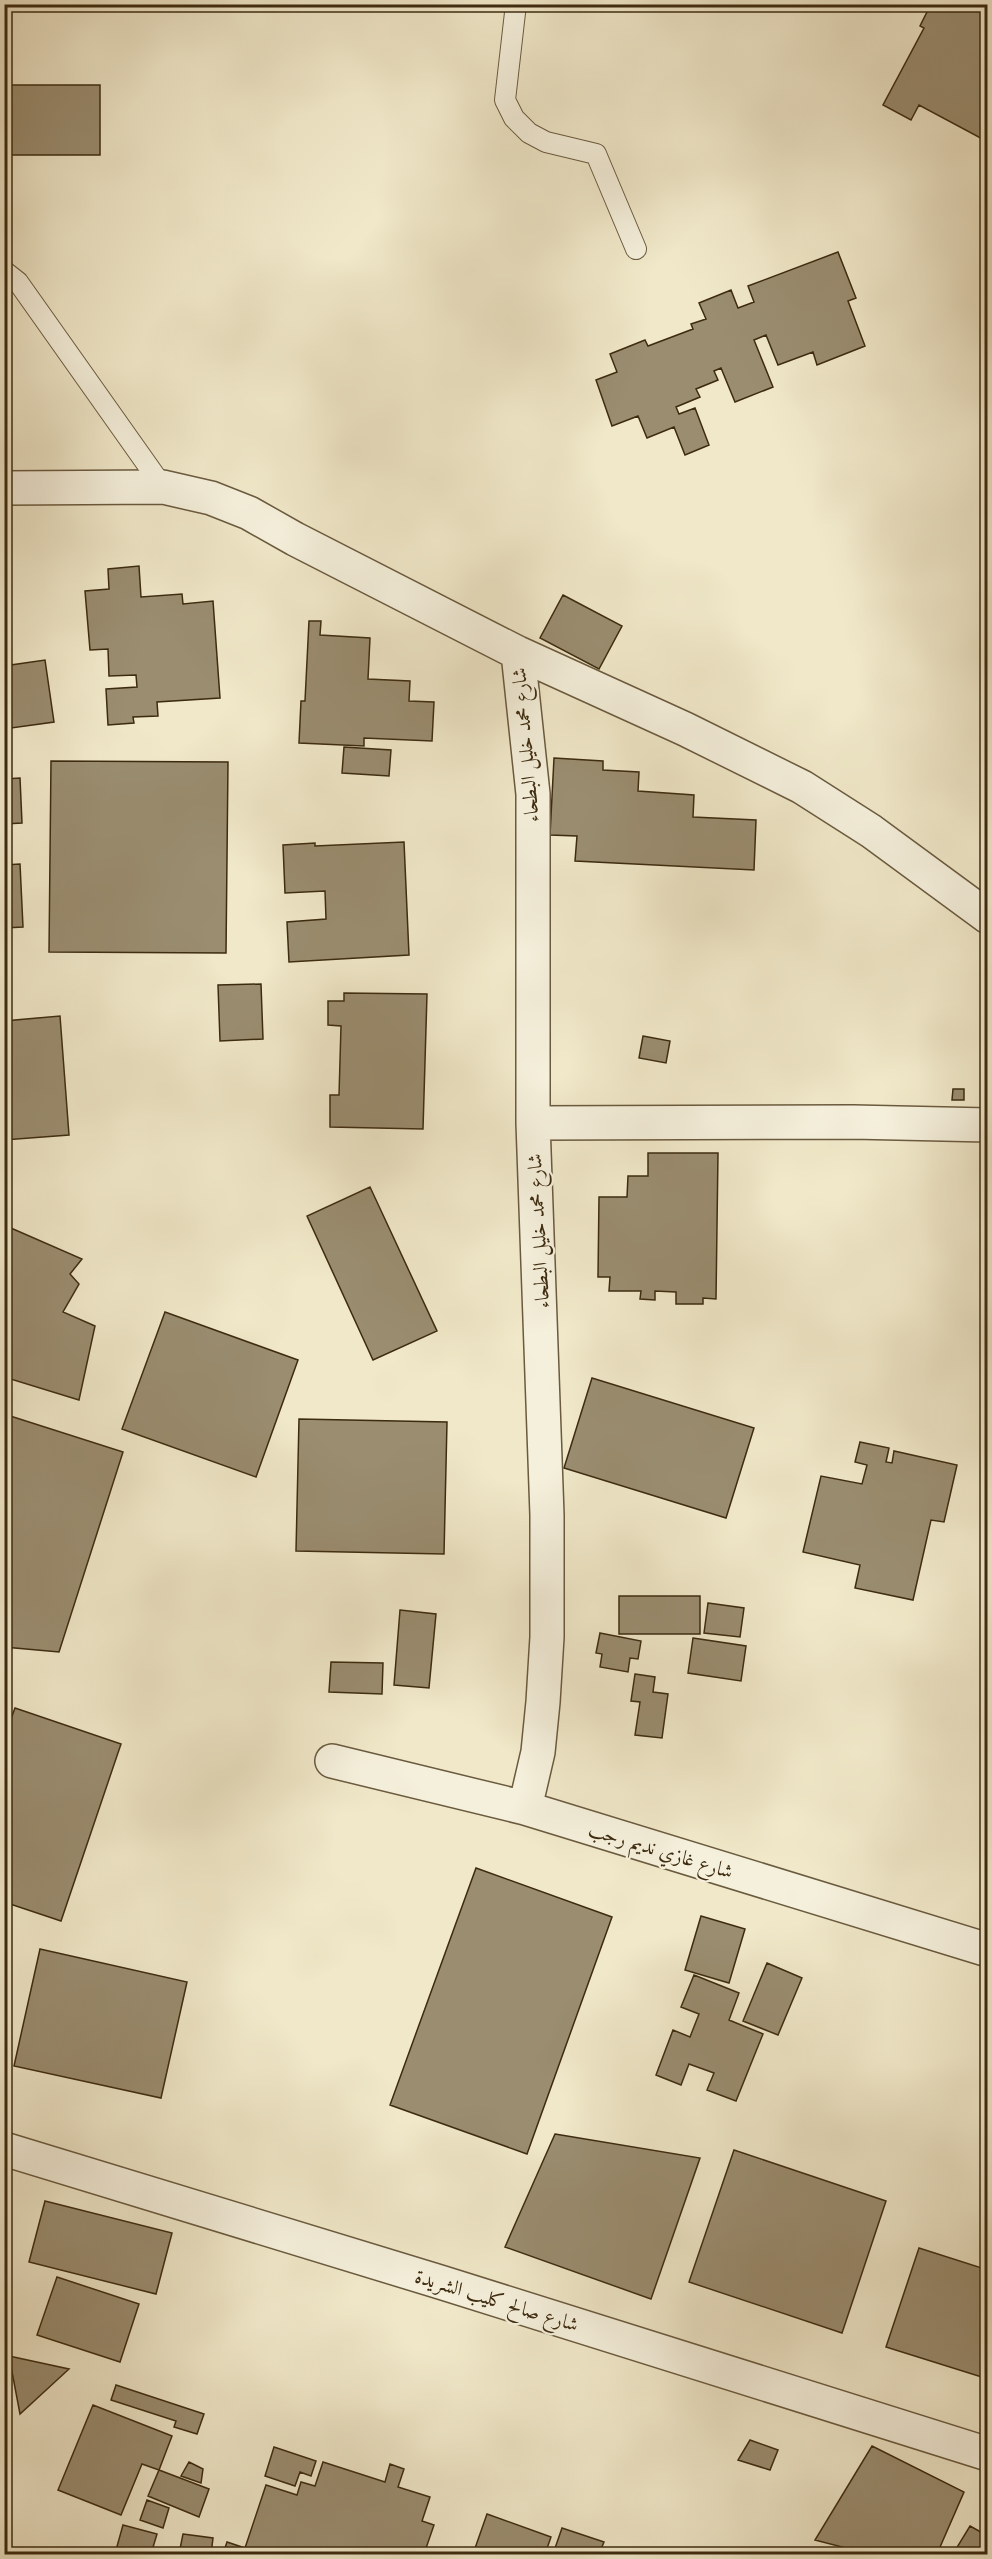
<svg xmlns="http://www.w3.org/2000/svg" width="992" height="2559" viewBox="0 0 992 2559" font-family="'Libre Caslon Text',Amiri,serif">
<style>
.building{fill:#9a8d70;stroke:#3d2b10;stroke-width:1.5}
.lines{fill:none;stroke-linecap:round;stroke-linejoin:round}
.lane-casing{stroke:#6a5a3e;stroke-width:22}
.street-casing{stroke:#6a5a3e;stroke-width:36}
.lane{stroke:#f5f0dc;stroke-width:20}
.street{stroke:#f5f0dc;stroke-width:33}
.labels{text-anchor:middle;stroke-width:4.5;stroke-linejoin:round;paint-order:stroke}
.street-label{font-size:20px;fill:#3d2b10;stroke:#f5f0dc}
</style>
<rect width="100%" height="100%" fill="#f0e8c9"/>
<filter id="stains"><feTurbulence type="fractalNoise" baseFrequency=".00333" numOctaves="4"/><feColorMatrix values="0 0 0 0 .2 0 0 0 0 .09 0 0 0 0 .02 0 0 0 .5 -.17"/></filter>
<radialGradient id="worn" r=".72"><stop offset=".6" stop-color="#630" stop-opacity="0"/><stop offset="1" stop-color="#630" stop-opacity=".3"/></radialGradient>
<!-- building -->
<path class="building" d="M4,4H11V85H100V155H4Z
M931,4H988V142L919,105L911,120L883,105L924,28L920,26Z
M838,252L856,298L848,301L865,346L817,365L813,352L778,365L766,335L754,340L773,387L735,402L721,368L714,371L718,380L696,389L700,397L676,407L679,414L695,408L709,445L685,455L674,427L647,438L638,416L612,426L596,380L617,372L610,354L645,340L648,346L693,329L691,324L706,319L699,303L731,290L738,308L754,302L748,286Z
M4,564H7L8,591H4Z
M139,566L141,597L182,594L183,604L213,601L220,698L157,702L158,716L133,717L134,723L108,725L106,689L137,687L136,675L109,676L108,649L90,650L85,591L109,589L108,569Z
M563,595L622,626L599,669L540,638Z
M309,621H321L320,635L370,638L368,679L410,681L409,701L434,702L432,741L364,738V746L299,743L301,701H305Z
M45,660L54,722L4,729V666Z
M344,747L391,750L389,776L342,773Z
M554,758L603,761V770L639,772L638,791L694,795L693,817L756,820L754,870L575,861L577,836L550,835Z
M51,761L228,762L226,953L49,952Z
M20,778L22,823L4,824V779Z
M404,842L409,955L289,962L287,922L326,919L325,891L285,893L283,845L315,843V846Z
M20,864L23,927L4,928V865Z
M261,984L263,1039L220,1041L218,985Z
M344,993L427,994L423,1129L330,1127V1095H339L341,1026L328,1025V1001H344Z
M60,1016L69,1135L4,1140V1021Z
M643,1036L670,1041L666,1063L639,1058Z
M953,1089H964V1100H952Z
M648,1153H718L716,1299L703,1298V1304H676V1292L655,1291V1300L640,1299L641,1291H609L610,1277H598L599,1197H627L628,1176H648Z
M370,1187L437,1331L373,1360L307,1216Z
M4,1225L82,1259L70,1274L79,1284L63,1312L95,1326L79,1400L4,1377Z
M165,1312L298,1360L256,1477L122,1429Z
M592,1378L754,1428L726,1518L564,1468Z
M4,1414L123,1452L59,1652L4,1647Z
M299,1419L447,1422L444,1554L296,1551Z
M860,1442L889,1448L886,1462L892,1463L894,1451L957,1465L944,1522L931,1520L913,1600L855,1588L860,1565L803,1552L821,1476L862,1484L867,1465L855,1462Z
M619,1596H700V1634H619Z
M708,1603L744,1608L740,1637L704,1633Z
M400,1610L436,1614L429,1688L394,1685Z
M600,1633L641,1641L638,1659L630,1658L628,1672L600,1667L602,1654L596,1653Z
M693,1638L746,1646L741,1681L688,1673Z
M331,1662L383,1663L382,1694L329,1692Z
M635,1674L655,1677L653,1692L668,1694L662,1738L635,1735L640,1702L631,1701Z
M15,1708L121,1744L61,1921L4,1902V1738Z
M476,1868L612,1917L527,2154L390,2105Z
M701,1916L745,1929L729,1983L685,1970Z
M40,1949L187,1982L161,2098L14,2066Z
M767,1963L802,1978L778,2035L743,2021Z
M694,1975L739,1993L729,2020L763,2034L736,2101L707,2090L714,2073L689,2064L681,2085L656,2075L673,2030L690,2037L699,2014L681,2007Z
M555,2134L700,2158L651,2299L505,2247Z
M734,2150L886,2201L842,2333L689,2282Z
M45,2201L172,2233L156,2294L29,2262Z
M919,2248L988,2270V2379L886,2347Z
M57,2277L139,2304L120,2362L37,2335Z
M9,2356L69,2369L20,2414Z
M116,2385L204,2414L197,2434L174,2427L176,2421L111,2400Z
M93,2405L172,2436L159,2470L142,2464L121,2515L58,2490Z
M750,2440L778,2450L770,2470L738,2460Z
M872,2446L964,2492L937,2554H869L815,2540Z
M274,2447L316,2461L311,2476L300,2472L295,2486L265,2476Z
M189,2462L203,2469L201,2483L181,2476Z
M323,2462L385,2482L390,2464L404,2469L398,2487L430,2497L422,2521L434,2525L424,2554H223L227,2542L245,2548L266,2485L297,2495L301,2482L315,2486Z
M159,2470L209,2489L199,2517L148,2496Z
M147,2500L169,2508L163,2528L140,2520Z
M487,2514L551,2537L545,2554H473Z
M123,2525L157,2534L151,2554H134L116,2550Z
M970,2526L988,2536V2554H953Z
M562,2528L604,2542L599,2554H553Z
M183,2534L213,2538L211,2554H179Z"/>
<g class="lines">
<!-- lane casing -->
<g class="lane-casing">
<path id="lane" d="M516,4L505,100L514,118L529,133L546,142L596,154L636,249
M4,271L18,282L163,487"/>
</g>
<!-- street casing -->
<g class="street-casing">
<path id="street" d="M4,488L163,487L211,498L249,513L295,539L518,653L685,729L802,787L871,831L988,917
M518,653L533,794V1123L547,1515V1637L543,1702L538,1752L525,1808
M533,1123L853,1122L988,1125
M332,1761L525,1808L988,1950
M4,2149L440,2282L988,2454"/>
</g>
<!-- lane -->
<use href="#lane" class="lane"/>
<!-- street -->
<use href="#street" class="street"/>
</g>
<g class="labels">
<!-- street labels -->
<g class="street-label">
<text transform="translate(525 745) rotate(-95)" y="7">شارع محمد خليل البطحاء</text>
<text transform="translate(538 1231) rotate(-93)" y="7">شارع محمد خليل البطحاء</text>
<text transform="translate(661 1850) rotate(17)" y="7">شارع غازي نديم رجب</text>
<text transform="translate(497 2300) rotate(17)" y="7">شارع صالح كليب الشريدة</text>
</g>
</g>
<!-- margin -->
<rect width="992" height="2559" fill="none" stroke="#f0e8c9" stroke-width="24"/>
<rect x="6" y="6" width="980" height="2547" fill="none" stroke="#3d2b10" stroke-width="3"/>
<rect x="12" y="12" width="968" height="2535" fill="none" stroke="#3d2b10" stroke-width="1.5"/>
<rect width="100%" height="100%" filter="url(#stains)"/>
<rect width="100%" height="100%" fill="url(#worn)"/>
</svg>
